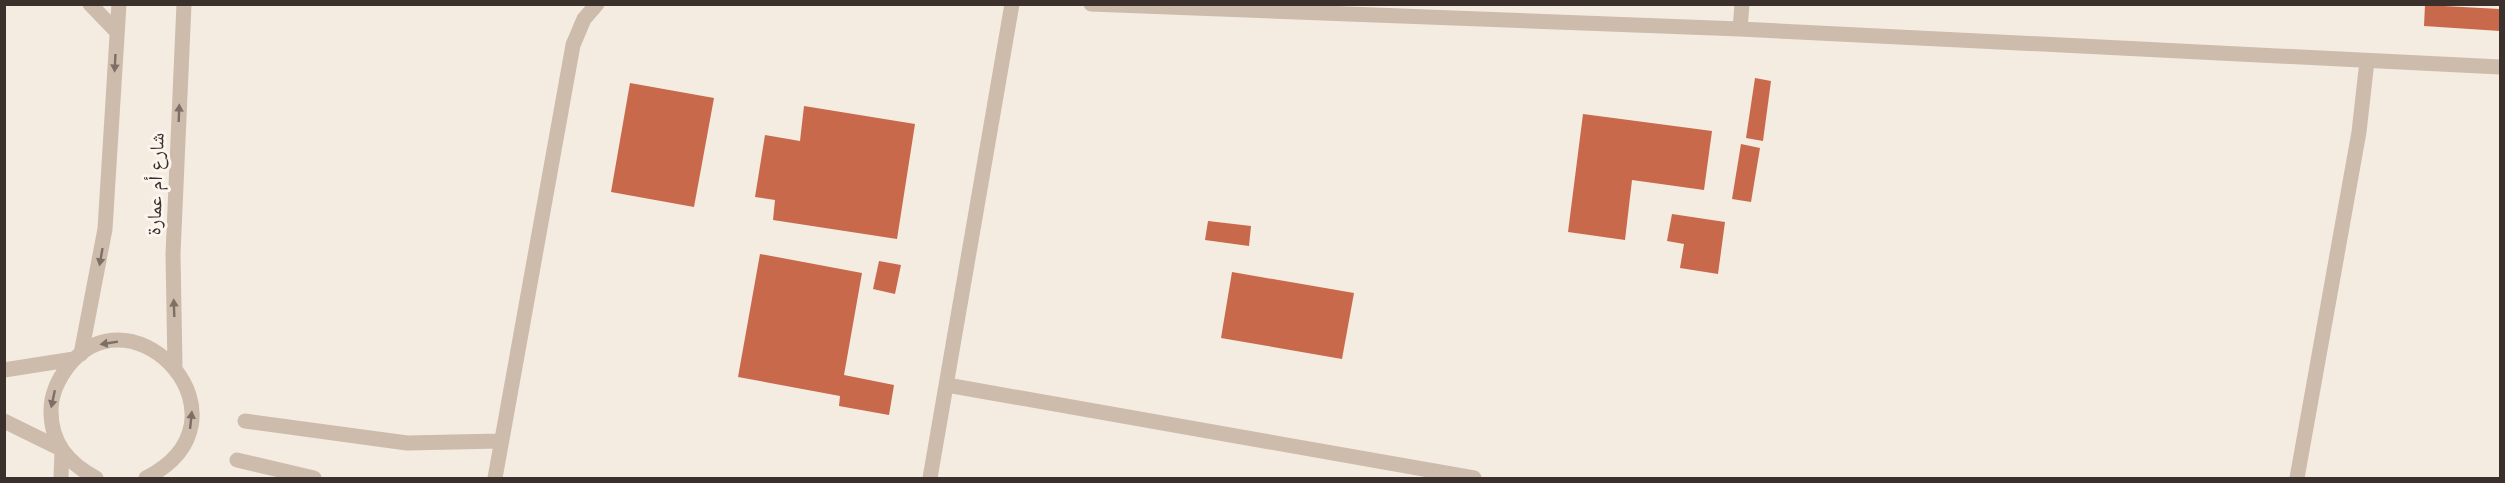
<svg xmlns="http://www.w3.org/2000/svg" width="2505" height="483" viewBox="0 0 2505 483" font-family="Quicksand,'Noto Naskh Arabic',sans-serif">
<style>
.building{fill:#c8694b}
.lines{fill:none;stroke-linecap:round;stroke-linejoin:round}
.minor{stroke:#cdbbac;stroke-width:15}
.oneway{fill:#7d6f65}
.labels{text-anchor:middle;stroke-width:6;stroke-linejoin:round;paint-order:stroke}
.street-label{font-size:20px;fill:#3b302b;stroke:#fbf5ee}
</style>
<rect width="100%" height="100%" fill="#f4ebe1"/>
<!-- building -->
<path class="building" d="M2425,5L2500,9V31L2424,26Z
M1755,78L1771,81L1763,141L1746,138Z
M630,83L714,98L694,207L611,192Z
M804,106L915,124L897,239L773,220L775,200L755,197L765,135L800,141Z
M1583,114L1712,131L1704,190L1632,180L1625,240L1568,232Z
M1741,144L1760,148L1751,202L1732,199Z
M1672,214L1725,222L1718,274L1680,268L1684,244L1667,241Z
M1208,221L1251,226L1249,246L1205,240Z
M760,254L862,273L844,375L894,385L889,415L839,406L840,396L738,377Z
M879,261L901,265L895,294L873,289Z
M1232,272L1354,293L1342,359L1221,338Z"/>
<g class="lines">
<!-- minor -->
<path class="minor" d="M90,4L117,32
M1091,4L1740,29L2500,67
M1740,29L1742,4
M81,354L105,229L119,4
M175,366L173,254L184,4
M4,370L74,359
M947,385L1474,478
M4,421L61,449
M245,421L407,443L500,441
M237,460L314,478
M61,478L62,451
M96,478C68,463 51,443 51,411C51,393 58,379 69,365C135,284 260,420 146,478
M495,478L573,45L584,19L597,4
M930,478L1012,4
M2297,478L2359,132L2367,61"/>
</g>
<!-- one-way arrows -->
<defs><path id="oneway-solid" d="M-6-.8H1V-3.2L6.5 0L1 3.2V.8H-6Z" transform="scale(1.5)"/></defs>
<g class="oneway">
<use href="#oneway-solid" transform="translate(115 63) rotate(93)"/>
<use href="#oneway-solid" transform="translate(179 113) rotate(-88)"/>
<use href="#oneway-solid" transform="translate(101 257) rotate(100)"/>
<use href="#oneway-solid" transform="translate(174 308) rotate(-92)"/>
<use href="#oneway-solid" transform="translate(109 343) rotate(171)"/>
<use href="#oneway-solid" transform="translate(53 399) rotate(102)"/>
<use href="#oneway-solid" transform="translate(191 420) rotate(-84)"/>
</g>
<g class="labels">
<!-- street labels -->
<g class="street-label">
<text transform="translate(155 184) rotate(-88)" y="7">شارع أم عمارة</text>
</g>
</g>
<!-- border -->
<rect width="2505" height="483" fill="none" stroke="#3b302b" stroke-width="12"/>
</svg>
